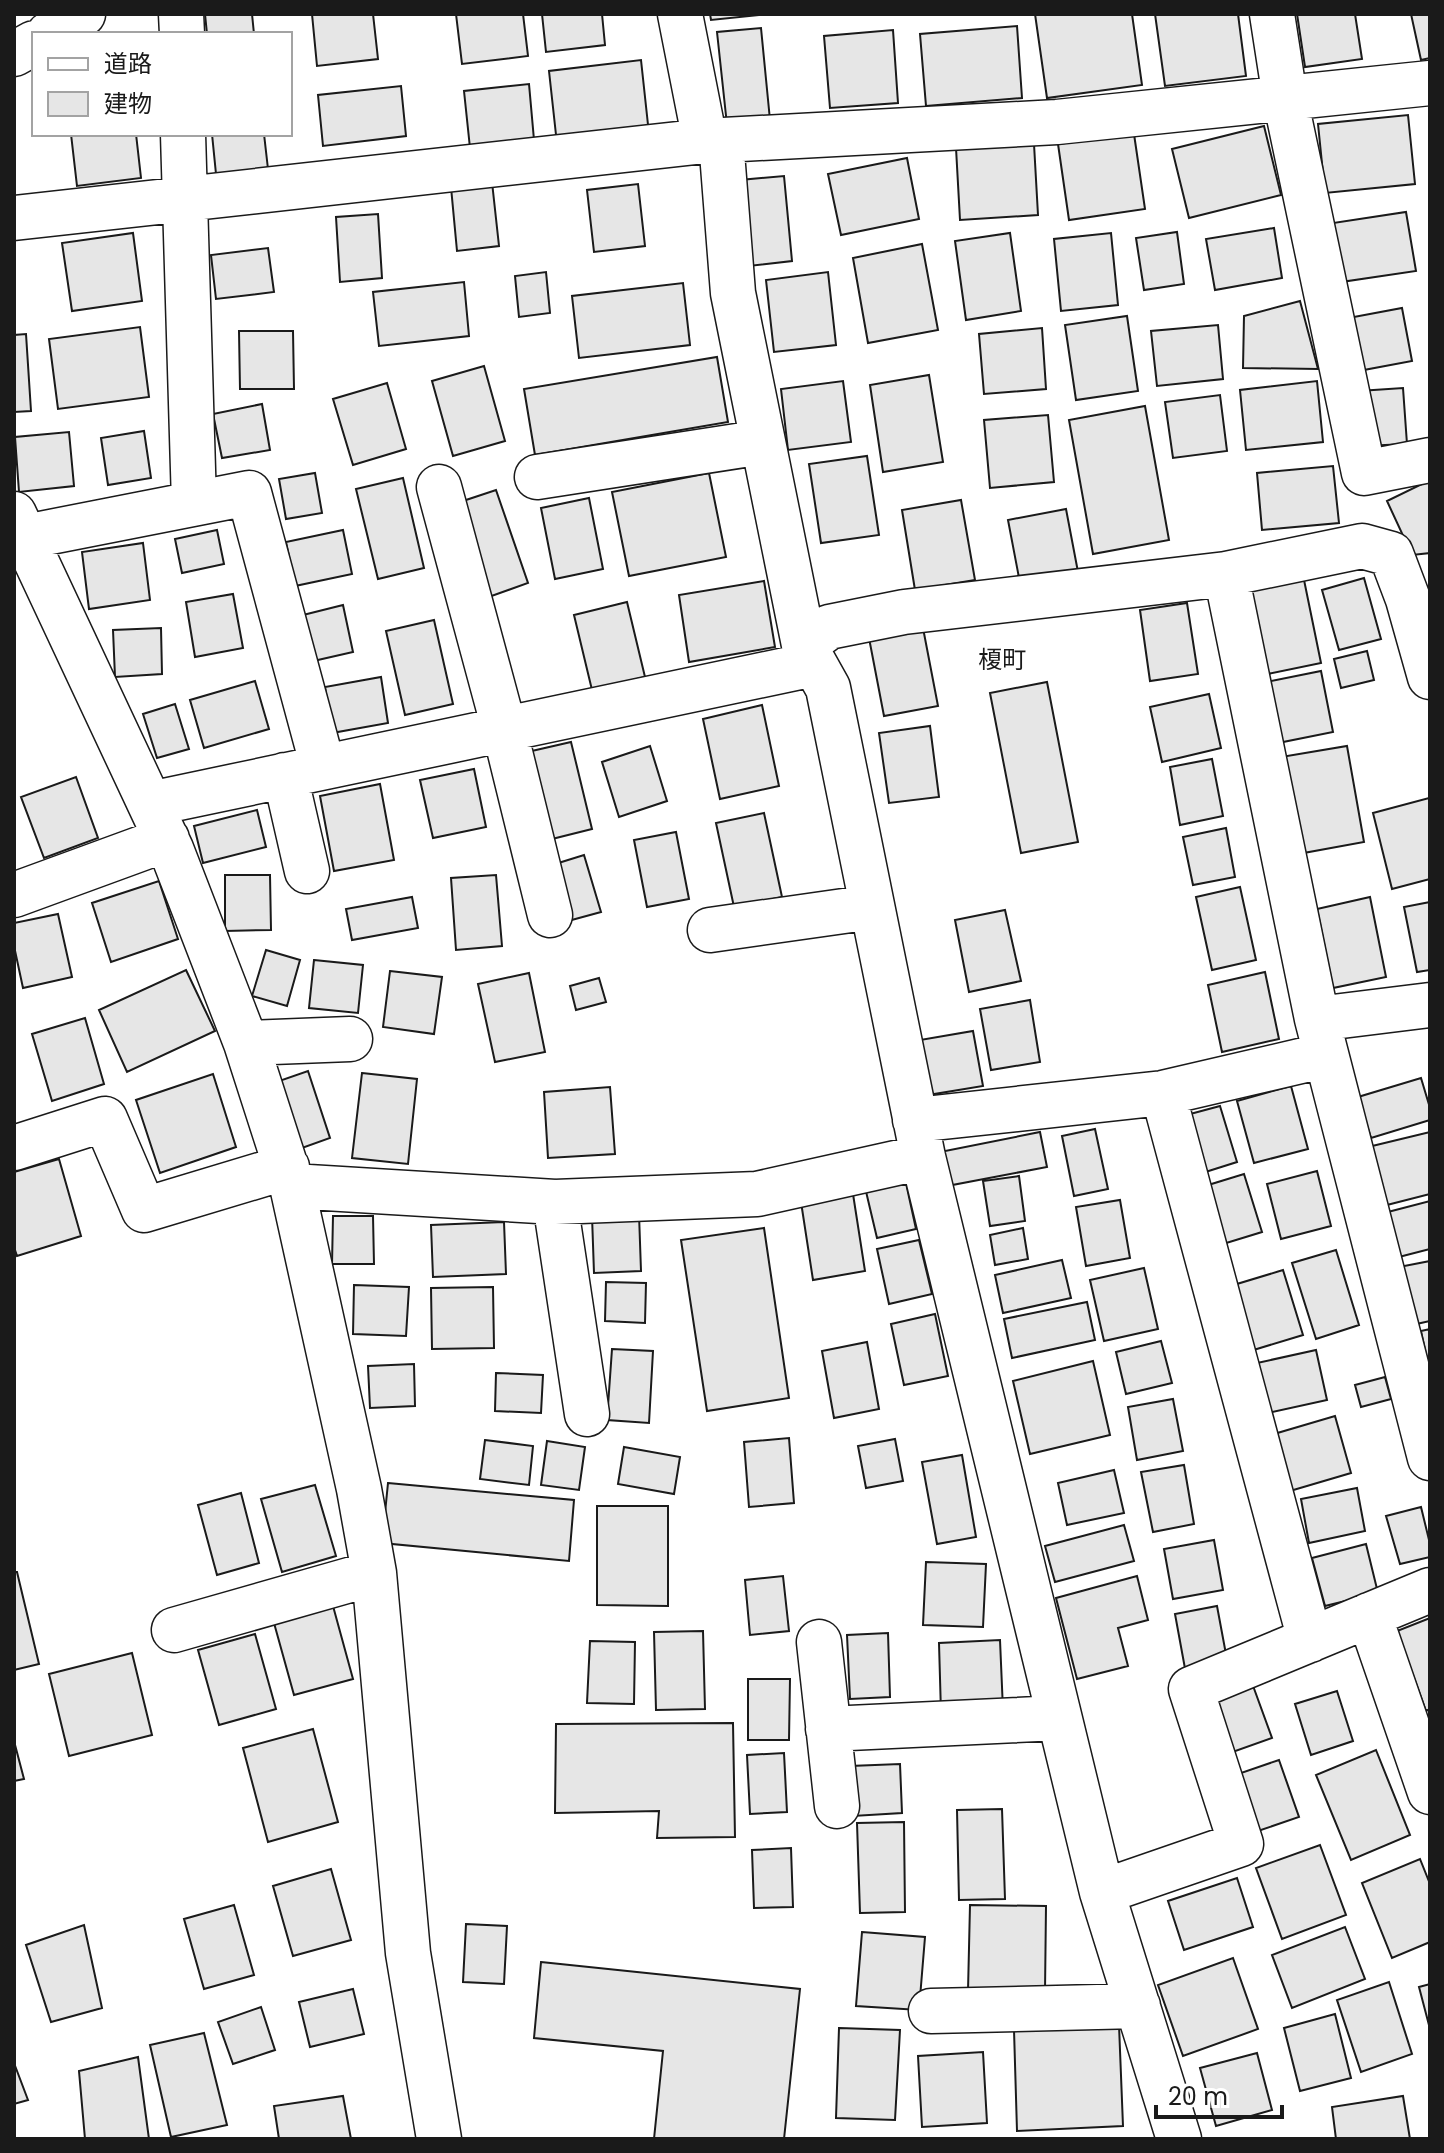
<svg xmlns="http://www.w3.org/2000/svg" width="1444" height="2153" viewBox="0 0 1444 2153" font-family="Poppins,'Noto Sans JP',sans-serif">
<style>
.building{fill:#e6e6e6;stroke:#1a1a1a;stroke-width:2}
.lines{fill:none;stroke-linecap:round;stroke-linejoin:round}
.minor-casing{stroke:#1a1a1a;stroke-width:47}
.minor{stroke:#fff;stroke-width:44}
.labels{text-anchor:middle;stroke-width:6;stroke-linejoin:round;paint-order:stroke}
.quarter-label{font-size:24px;fill:#1a1a1a;stroke:#fff}
</style>
<rect width="100%" height="100%" fill="#fff"/>
<!-- building -->
<path class="building" d="M205,14H252L254,34H207Z
M312,14H373L378,59L317,66Z
M456,14H523L528,56L462,64Z
M542,14H602L605,45L546,52Z
M710,14H769L711,20Z
M1035,14H1132L1142,85L1047,98Z
M1155,14H1238L1246,76L1165,86Z
M1297,14H1355L1362,59L1305,67Z
M1411,14H1430V58L1421,60Z
M1017,26L1022,98L926,106L920,34Z
M761,28L770,120L727,125L717,32Z
M893,30L898,103L830,108L824,36Z
M641,60L649,134L557,144L549,71Z
M529,84L534,140L470,148L464,91Z
M401,86L406,136L323,146L318,95Z
M1408,115L1415,184L1325,193L1318,124Z
M1264,126L1281,195L1189,218L1172,149Z
M71,134H136L141,178L77,186Z
M212,134H264L268,169L216,174Z
M1134,134L1145,209L1069,220L1058,144Z
M1034,144L1038,215L960,220L956,148Z
M907,158L919,219L841,235L828,174Z
M784,176L792,261L749,266L740,180Z
M492,182L499,246L457,251L451,187Z
M638,184L645,246L594,252L587,190Z
M1406,212L1416,271L1341,282L1333,223Z
M378,214L382,278L340,282L336,217Z
M1274,228L1282,278L1215,290L1206,239Z
M1177,232L1184,284L1144,290L1136,238Z
M133,233L142,301L72,311L62,243Z
M1010,233L1021,311L966,320L955,241Z
M1111,233L1118,305L1061,311L1054,239Z
M922,244L938,330L868,343L853,258Z
M268,248L274,292L216,299L211,255Z
M546,272L550,313L519,317L515,276Z
M828,272L836,345L774,352L766,280Z
M464,282L469,336L379,346L373,292Z
M683,283L690,345L579,358L572,296Z
M1300,301L1318,369L1243,368L1244,316Z
M1402,308L1412,361L1353,372L1343,319Z
M1127,316L1138,391L1076,400L1065,325Z
M1218,325L1223,379L1157,386L1151,331Z
M140,327L149,397L58,409L49,339Z
M1042,328L1046,389L984,394L979,334Z
M239,331H293L294,389H240Z
M26,334L31,411L14,412V335Z
M717,357L728,422L535,455L524,389Z
M484,366L505,441L453,456L432,381Z
M929,375L943,462L883,472L870,385Z
M843,381L851,442L788,450L781,389Z
M1317,381L1323,442L1246,450L1240,390Z
M387,383L406,449L353,465L333,399Z
M1403,388L1407,444L1363,446L1359,391Z
M1220,395L1227,451L1173,458L1165,402Z
M262,404L270,450L222,458L213,414Z
M1145,406L1169,540L1093,554L1069,420Z
M1048,415L1054,482L990,488L984,420Z
M144,431L151,478L108,485L101,438Z
M69,432L74,486L19,492L15,437Z
M867,456L879,535L821,543L809,464Z
M1333,466L1339,523L1262,530L1257,473Z
M315,473L322,513L286,519L279,479Z
M709,473L726,557L629,576L612,492Z
M403,478L424,568L378,579L356,489Z
M1430,480V553L1412,555L1387,501Z
M496,490L528,583L486,598L454,504Z
M589,498L603,569L555,579L541,508Z
M961,500L975,580L915,590L902,510Z
M1066,509L1078,572L1020,583L1008,520Z
M217,530L224,564L182,573L175,539Z
M343,530L352,574L295,586L286,542Z
M143,543L150,600L89,609L82,552Z
M1303,575L1321,663L1263,675L1244,588Z
M1364,578L1381,639L1339,650L1322,590Z
M764,581L775,647L689,662L679,595Z
M233,594L243,648L195,657L186,602Z
M627,602L645,677L592,690L574,615Z
M1187,603L1198,674L1150,681L1140,610Z
M343,605L353,652L309,662L299,616Z
M434,620L453,704L405,715L386,631Z
M161,628L162,674L115,677L113,630Z
M923,628L938,706L884,716L869,638Z
M1367,651L1374,680L1341,688L1334,659Z
M1321,671L1333,732L1278,743L1266,682Z
M381,677L388,723L332,733L325,687Z
M255,681L269,729L204,748L190,700Z
M1047,682L1078,842L1021,853L990,693Z
M1209,694L1221,748L1162,762L1150,707Z
M175,704L189,749L157,758L143,714Z
M762,705L779,786L720,799L703,719Z
M930,726L939,797L889,803L879,733Z
M571,742L592,829L544,841L523,753Z
M650,746L667,801L619,817L602,762Z
M1347,746L1364,842L1298,854L1281,757Z
M1212,759L1223,816L1180,825L1170,767Z
M474,769L486,827L433,838L420,780Z
M76,777L98,838L44,858L21,797Z
M380,784L394,860L334,871L320,796Z
M1429,798L1430,879L1392,889L1373,813Z
M257,810L266,847L203,863L194,826Z
M764,813L782,897L734,907L716,823Z
M1226,828L1235,877L1193,885L1183,837Z
M676,832L689,899L647,907L634,840Z
M584,855L601,912L568,921L552,865Z
M225,875H270L271,930L225,931Z
M496,875L502,946L456,950L451,878Z
M159,881L178,939L111,962L92,903Z
M1240,887L1256,960L1212,970L1196,897Z
M412,897L418,928L352,940L346,909Z
M1370,897L1386,977L1333,988L1317,909Z
M1430,902V970L1417,972L1404,907Z
M1005,910L1021,981L969,992L955,920Z
M58,914L72,977L23,988L14,946V923Z
M266,950L300,960L287,1006L252,996Z
M314,960L363,965L358,1013L309,1008Z
M186,970L215,1031L127,1072L99,1010Z
M390,971L442,977L434,1034L383,1027Z
M1265,972L1279,1039L1222,1052L1208,985Z
M529,973L545,1052L495,1062L478,984Z
M599,978L606,1002L576,1010L570,986Z
M1030,1000L1040,1062L991,1070L980,1009Z
M85,1018L104,1084L52,1101L32,1034Z
M973,1031L983,1086L928,1095L920,1040Z
M308,1071L330,1138L302,1148L279,1081Z
M362,1073L417,1079L408,1164L352,1158Z
M213,1074L236,1147L160,1173L136,1100Z
M1421,1078L1430,1108V1120L1371,1138L1358,1097Z
M1291,1086L1308,1149L1254,1163L1237,1101Z
M610,1087L615,1154L548,1158L544,1092Z
M1220,1106L1237,1162L1196,1175L1179,1117Z
M1095,1129L1108,1189L1074,1196L1062,1136Z
M1040,1132L1047,1167L947,1186L940,1152Z
M1430,1132V1194L1383,1206L1368,1147Z
M59,1159L81,1236L17,1256L14,1247V1172Z
M1317,1171L1331,1226L1281,1239L1267,1184Z
M904,1174L916,1229L877,1238L864,1183Z
M1244,1174L1262,1232L1223,1244L1205,1186Z
M1019,1176L1025,1221L990,1226L983,1181Z
M853,1194L865,1271L813,1280L801,1202Z
M1120,1200L1130,1258L1086,1266L1076,1207Z
M1430,1201V1249L1395,1258L1384,1213Z
M639,1214L641,1271L594,1273L592,1216Z
M333,1216H373L374,1264H332Z
M504,1222L506,1274L433,1277L431,1225Z
M764,1228L789,1398L707,1411L681,1240Z
M1023,1228L1028,1259L995,1265L990,1235Z
M919,1240L932,1294L889,1304L877,1249Z
M1336,1250L1359,1325L1316,1339L1292,1263Z
M1062,1260L1071,1298L1003,1313L995,1275Z
M1430,1261V1321L1412,1325L1399,1267Z
M1144,1268L1158,1329L1104,1341L1090,1280Z
M1283,1270L1303,1335L1247,1352L1227,1287Z
M606,1282L646,1283L645,1323L605,1321Z
M354,1285L409,1287L406,1336L353,1334Z
M493,1287L494,1348L432,1349L431,1288Z
M1087,1302L1095,1340L1012,1358L1004,1319Z
M935,1314L948,1376L904,1385L891,1324Z
M1430,1329V1374L1421,1331Z
M1161,1341L1172,1383L1126,1394L1116,1352Z
M867,1342L879,1409L834,1418L822,1351Z
M612,1349L653,1351L649,1423L607,1420Z
M1316,1350L1327,1400L1259,1415L1248,1365Z
M1093,1361L1110,1435L1030,1454L1013,1381Z
M414,1364L415,1406L370,1408L368,1366Z
M496,1373L543,1375L541,1413L495,1411Z
M1385,1377L1391,1399L1361,1407L1355,1385Z
M1173,1399L1183,1451L1137,1460L1128,1407Z
M1335,1416L1351,1473L1290,1491L1274,1434Z
M789,1438L794,1503L749,1507L744,1442Z
M895,1439L903,1481L866,1488L858,1446Z
M485,1440L533,1446L529,1485L480,1479Z
M547,1441L585,1447L579,1490L541,1485Z
M624,1447L680,1457L674,1494L618,1484Z
M962,1455L976,1537L937,1544L922,1462Z
M1184,1465L1194,1524L1153,1532L1141,1472Z
M1114,1470L1124,1513L1067,1525L1058,1483Z
M388,1483L574,1500L569,1561L382,1543Z
M315,1485L336,1556L282,1572L261,1499Z
M1357,1488L1365,1531L1309,1543L1301,1499Z
M241,1493L259,1563L217,1575L198,1505Z
M597,1506H668V1606L597,1605Z
M1421,1507L1430,1544V1557L1400,1564L1386,1516Z
M1124,1525L1134,1561L1055,1582L1045,1546Z
M1214,1540L1223,1590L1173,1599L1164,1549Z
M1366,1544L1378,1593L1325,1606L1312,1558Z
M926,1562L986,1564L983,1627L923,1625Z
M14,1572H17L39,1664L14,1670Z
M783,1576L789,1631L750,1635L745,1580Z
M1137,1576L1148,1620L1118,1628L1128,1666L1077,1679L1056,1598Z
M333,1606L353,1679L294,1695L274,1623Z
M1217,1606L1228,1665L1186,1674L1175,1614Z
M1430,1618V1709L1426,1711L1397,1631Z
M703,1631L705,1709L656,1710L654,1632Z
M888,1633L890,1697L850,1699L847,1635Z
M255,1634L276,1709L219,1725L198,1650Z
M1000,1640L1003,1710L941,1713L939,1643Z
M590,1641L635,1642L634,1704L587,1703Z
M132,1653L152,1735L69,1756L49,1674Z
M748,1679H790L789,1740H748Z
M1252,1683L1272,1738L1227,1754L1208,1699Z
M1337,1691L1353,1741L1311,1755L1295,1704Z
M733,1723L735,1837L657,1838L659,1811L555,1813L556,1724Z
M313,1729L338,1822L268,1842L243,1748Z
M14,1741L24,1779L14,1781Z
M1376,1750L1410,1835L1351,1860L1316,1775Z
M784,1753L787,1812L750,1814L747,1755Z
M1279,1760L1299,1817L1255,1832L1235,1775Z
M900,1764L902,1813L853,1816L850,1766Z
M1002,1809L1005,1899L959,1900L957,1810Z
M904,1822L905,1912L860,1913L857,1823Z
M1320,1845L1346,1915L1282,1939L1256,1868Z
M791,1848L793,1907L754,1908L752,1850Z
M1420,1859L1430,1884V1942L1392,1958L1362,1883Z
M331,1869L351,1940L293,1956L273,1886Z
M1237,1878L1253,1927L1184,1950L1168,1901Z
M234,1905L254,1975L204,1989L184,1919Z
M970,1905L1046,1906L1045,1992L968,1991Z
M466,1924L507,1926L504,1984L463,1982Z
M84,1925L102,2008L51,2022L26,1945Z
M1345,1927L1365,1979L1292,2008L1272,1955Z
M862,1932L925,1937L919,2010L856,2006Z
M1233,1958L1258,2029L1183,2056L1158,1985Z
M541,1962L800,1989L784,2139H654L663,2051L534,2038Z
M1389,1982L1412,2054L1361,2072L1337,2000Z
M1430,1984V2029L1419,1987Z
M353,1989L364,2034L310,2047L299,2002Z
M261,2007L275,2050L233,2064L218,2022Z
M1335,2014L1351,2078L1300,2091L1284,2028Z
M1119,2025L1123,2126L1017,2131L1014,2030Z
M839,2028L900,2030L895,2120L836,2118Z
M204,2033L227,2125L171,2137L150,2045Z
M983,2052L987,2123L922,2127L918,2056Z
M1257,2053L1272,2110L1216,2126L1200,2068Z
M138,2057L149,2139H85L79,2071Z
M14,2063L28,2100L14,2104Z
M343,2096L351,2139H279L274,2106Z
M1403,2096L1410,2139H1336L1332,2107Z"/>
<g class="lines">
<!-- minor casing -->
<g class="minor-casing">
<path id="minor" d="M181,14L182,34
M680,14L705,141
M1272,14L1285,98L1364,473L1430,460
M49,34L83,14
M14,54L34,43
M183,134L194,503
M721,140L733,293L804,645L828,688L923,1157L1102,1892L1179,2139
M14,218L705,141L1057,122L1430,83
M537,477L763,442
M439,487L504,728L550,915
M14,514L171,849L246,1043L292,1186L359,1489L374,1573L408,1953L439,2139
M25,537L249,493L323,767
M1226,574L1317,1019L1430,1005
M804,645L829,627L904,612L1226,574L1362,546L1391,554L1408,599L1430,677
M285,775L307,871
M150,804L814,664
M14,895L167,839
M710,930L872,907
M1317,1019L1430,1458
M246,1043L350,1039
M1163,1093L1310,1640
M915,1120L1163,1093L1326,1055
M14,1148L105,1119L144,1210L287,1167
M292,1186L555,1202L757,1194L923,1157
M555,1202L587,1414
M1369,1615L1430,1792
M174,1630L374,1573
M819,1642L837,1806
M828,1729L1059,1718
M1102,1892L1241,1844L1191,1689L1430,1590
M931,2011L1138,2006"/>
</g>
<!-- minor -->
<use href="#minor" class="minor"/>
</g>
<g class="labels">
<!-- quarter labels -->
<g class="quarter-label">
<text x="1002" y="668">榎町</text>
</g>
</g>
<!-- border -->
<rect width="1444" height="2153" fill="none" stroke="#1a1a1a" stroke-width="32"/>
<!-- legend -->
<rect x="32" y="32" width="260" height="104" fill="#ffffff" stroke="#a3a3a3" stroke-width="2"/>
<rect x="48" y="58" width="40" height="12" fill="#ffffff" stroke="#a3a3a3" stroke-width="2"/>
<text x="104" y="72" font-size="24" fill="#1a1a1a">道路</text>
<rect x="48" y="92" width="40" height="24" fill="#e6e6e6" stroke="#a3a3a3" stroke-width="2"/>
<text x="104" y="112" font-size="24" fill="#1a1a1a">建物</text>
<!-- scale -->
<path d="M1156 2105v12h126v-12" fill="none" stroke="#1a1a1a" stroke-width="4"/>
<text x="1168" y="2105" font-size="24" fill="#1a1a1a" stroke="#ffffff" stroke-width="6" paint-order="stroke">20 m</text>
</svg>
